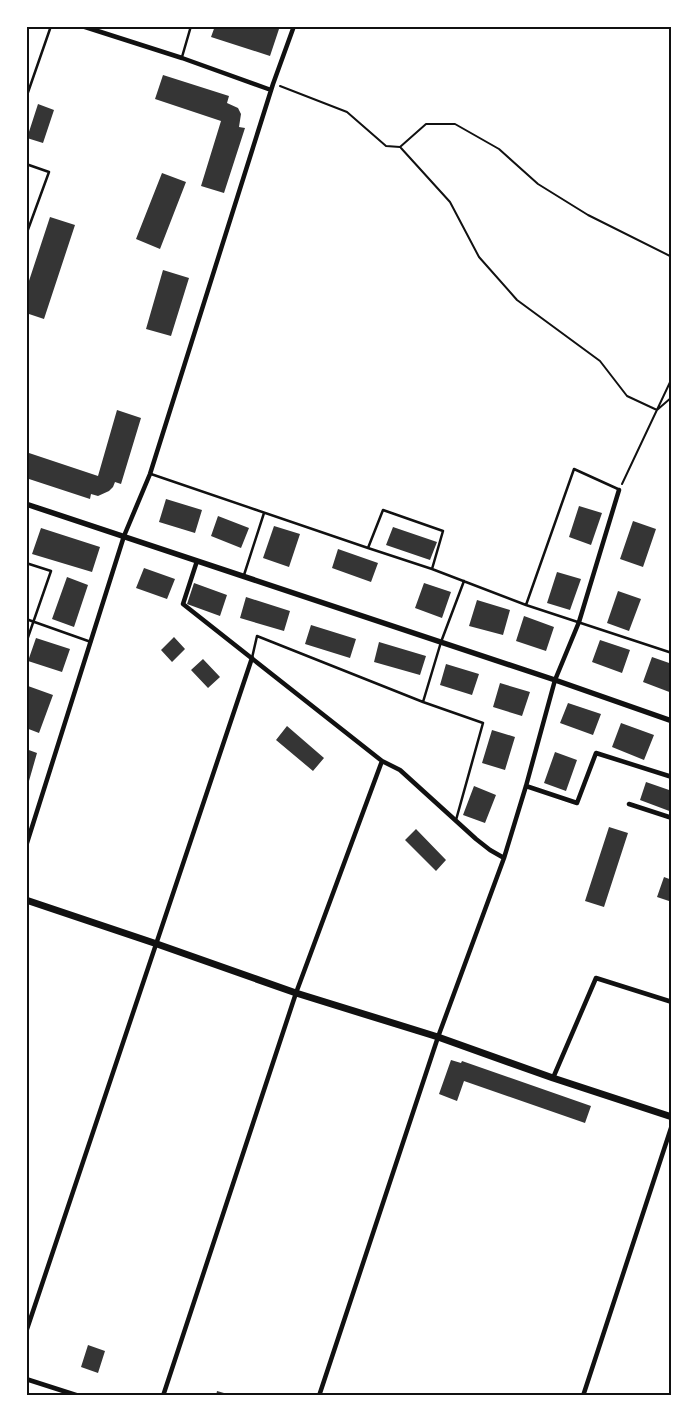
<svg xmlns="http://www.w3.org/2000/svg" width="698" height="1422" viewBox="0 0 698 1422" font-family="'PT Sans',sans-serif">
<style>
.building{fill:#353535}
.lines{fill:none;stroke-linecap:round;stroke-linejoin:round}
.path{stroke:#111;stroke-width:2}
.service{stroke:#111;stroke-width:2.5}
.minor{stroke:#111;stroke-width:4.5}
.tertiary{stroke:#111;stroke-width:5.5}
.secondary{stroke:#111;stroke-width:7}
.neatline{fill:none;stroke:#111;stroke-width:2}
</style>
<rect width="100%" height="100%" fill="#fff"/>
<!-- building -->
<path class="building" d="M215,26H248L255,28L256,26H280L270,56L211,37Z
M163,75L229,96L227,103L238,108L241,114L239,127L245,128L224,193L201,186L221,121L155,99Z
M38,104L54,110L43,143L27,138Z
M162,173L186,182L160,249L136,239Z
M50,217L75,225L44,319L26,313V290Z
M163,270L189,278L171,336L146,329Z
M117,410L141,418L121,484L115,482L113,487L109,491L98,496L91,494L90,499L26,478V462L29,453L98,476Z
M166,499L202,510L195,533L159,522Z
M579,506L602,513L591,545L569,537Z
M218,516L249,528L241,548L211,536Z
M633,521L656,529L643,567L620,559Z
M274,526L300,534L289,567L263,558Z
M393,527L437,542L430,560L386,545Z
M41,528L100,547L92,572L32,554Z
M338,549L378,563L371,582L332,568Z
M144,568L175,579L167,599L136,588Z
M557,572L581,579L570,610L547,603Z
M67,577L88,585L74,627L52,619Z
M194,583L227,595L220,616L187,604Z
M424,583L451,592L442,618L415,608Z
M618,591L641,599L629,631L607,623Z
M246,597L290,611L284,631L240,618Z
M477,600L510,610L503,635L469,626Z
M524,616L554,627L546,651L516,641Z
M311,625L356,639L350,658L305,644Z
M174,637L185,649L172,662L161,650Z
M36,638L70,649L62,672L28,661Z
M600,640L630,650L622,673L592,662Z
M379,642L426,656L420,675L374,662Z
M652,657L672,664V693L643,682Z
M203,659L220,677L208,688L191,670Z
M446,664L479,674L472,695L440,685Z
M500,683L530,692L522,716L493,707Z
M28,686L53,695L39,733L26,728V690Z
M568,703L601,714L593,735L560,723Z
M621,723L654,735L644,760L612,747Z
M287,726L324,758L313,771L276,740Z
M492,730L515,737L505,770L482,763Z
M26,749L37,753L29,781L26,780Z
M555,752L577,760L566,791L544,783Z
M646,782L672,791V812L640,800Z
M474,786L496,795L485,823L463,815Z
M609,827L628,833L604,907L585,901Z
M416,829L446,860L436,871L405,840Z
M664,877L672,880V902L657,897Z
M451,1060L461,1063L462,1061L591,1106L585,1123L464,1081L457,1101L439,1094Z
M88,1345L105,1351L98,1373L81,1367Z
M217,1391L231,1395V1396H216Z"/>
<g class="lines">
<!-- path -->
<path class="path" d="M280,86L347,112L386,146L400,147L426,124H455L499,149L538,184L588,215L672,257
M401,148L450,202L479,257L517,300L600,361L627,396L657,410L672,397
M622,484L672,378"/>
<!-- service -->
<path class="service" d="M182,57L191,26
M26,98L51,26
M26,164L49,172L26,235
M151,474L368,548L383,510L443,531L432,569L526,605L672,653
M368,548L432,569
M26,563L51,571L26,643
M244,575L264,513
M526,605L574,469L618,489
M26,619L91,642
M252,658L257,636L423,702L483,723L456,820
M423,702L441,642L464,581"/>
<!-- minor -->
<path class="minor" d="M82,26L182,58L271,90
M197,561L183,604L382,761L400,770L476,839L490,850L504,858
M526,786L577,803L596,753L672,777
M629,804L672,818
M26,846L124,536L150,474L273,84L294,26
M553,1078L596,978L672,1002
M26,1332L252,658
M26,1379L79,1396
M163,1396L296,993L382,761
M319,1396L438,1037L504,858L526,786L555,680L579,622L619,490
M583,1396L672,1125"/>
<!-- tertiary -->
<path class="tertiary" d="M26,504L555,680L672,721"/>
<!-- secondary -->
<path class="secondary" d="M26,900L157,944L296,993L438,1037L553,1078L672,1117"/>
</g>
<!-- border -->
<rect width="698" height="1422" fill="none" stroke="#ffffff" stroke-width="55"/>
<rect x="28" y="28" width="642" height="1366" class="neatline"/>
</svg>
